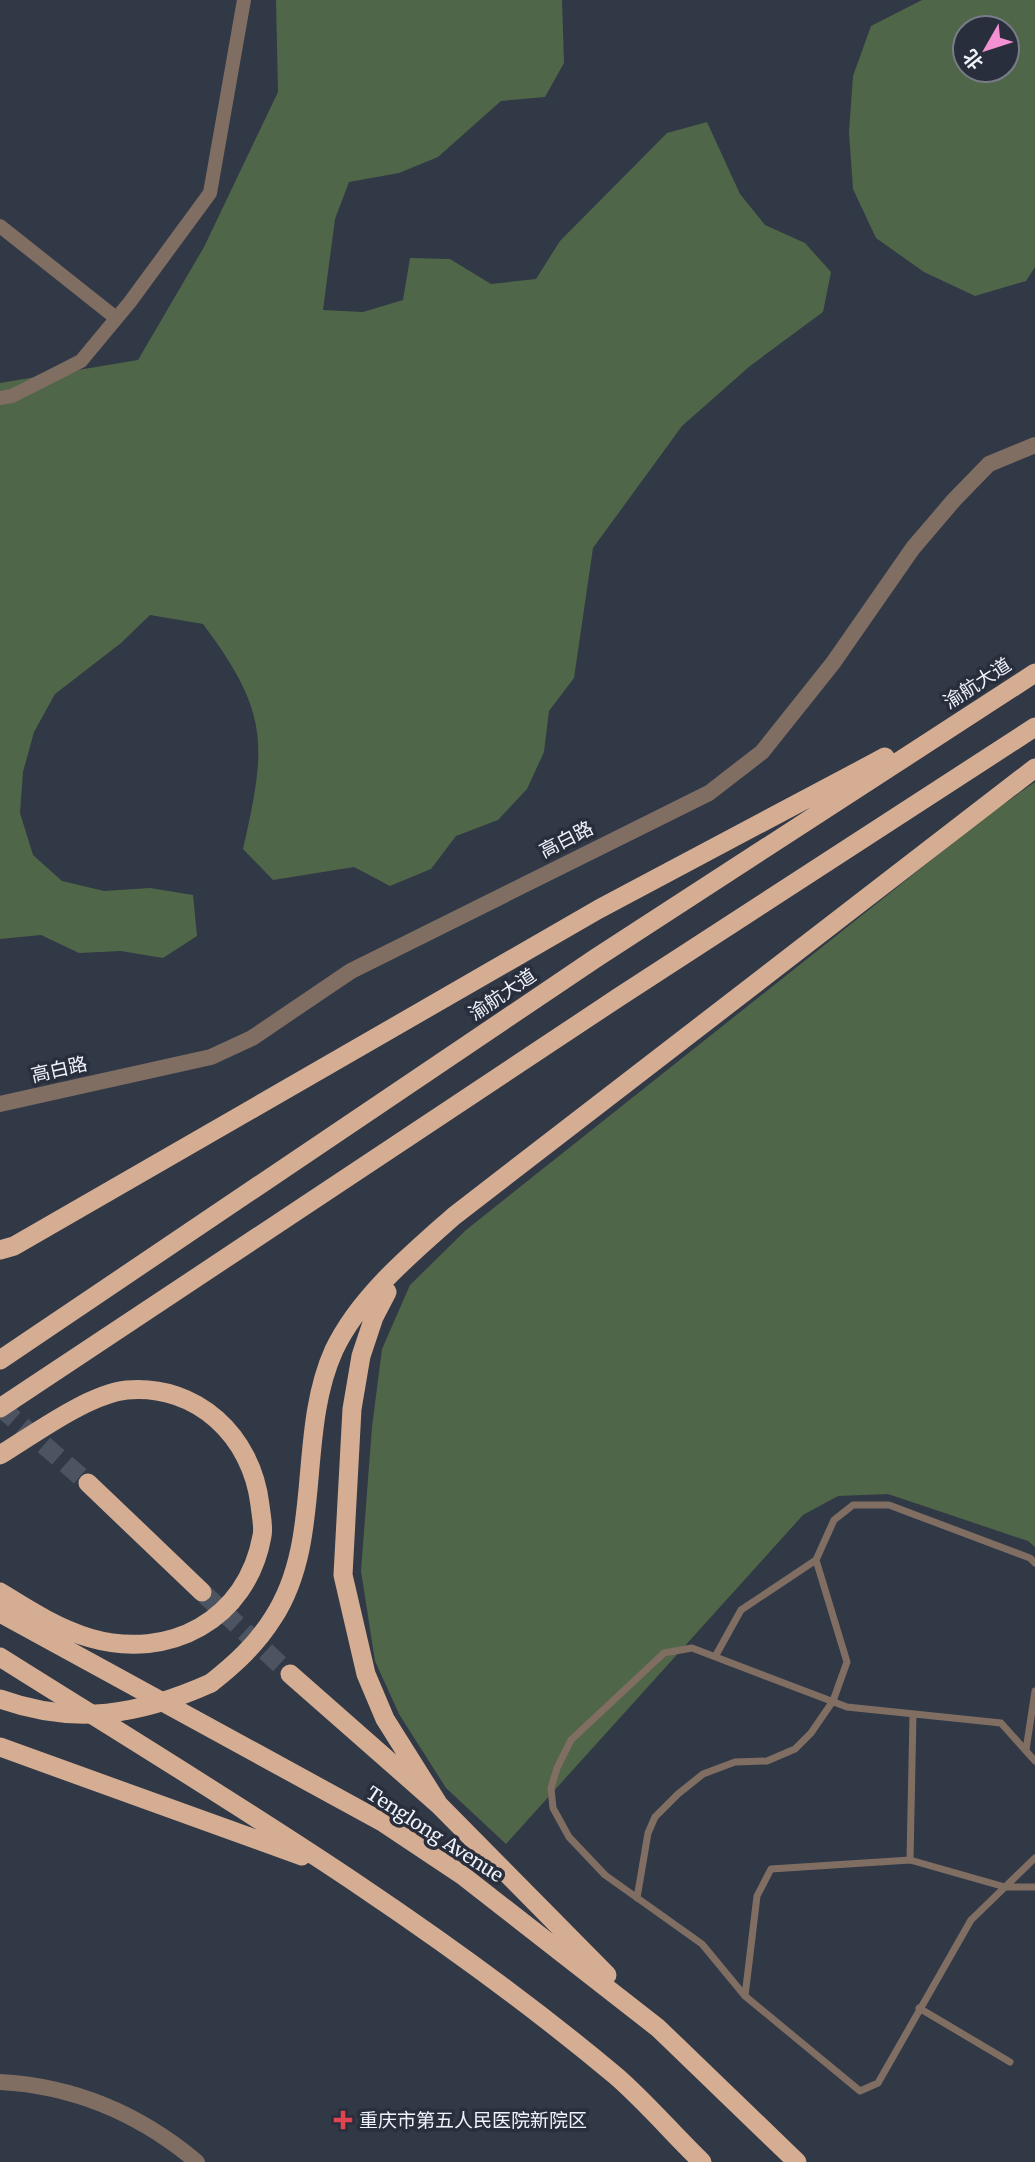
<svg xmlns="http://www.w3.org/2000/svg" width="1035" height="2162" viewBox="0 0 1035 2162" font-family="Merriweather,'Noto Sans SC',serif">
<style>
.green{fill:#506649;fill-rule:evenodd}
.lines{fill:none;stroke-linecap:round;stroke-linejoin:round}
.trunk-tunnel{stroke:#4d5461;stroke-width:19;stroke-dasharray:19 10;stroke-linecap:butt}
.service{stroke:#806e63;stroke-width:7}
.minor{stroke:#806e63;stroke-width:14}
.tertiary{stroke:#806e63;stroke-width:16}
.trunk{stroke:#d5ad93;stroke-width:19}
.trunk-bridge{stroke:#d5ad93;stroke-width:19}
.health-dot{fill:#e0444e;stroke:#282e3b;stroke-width:2.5}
.labels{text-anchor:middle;stroke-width:7;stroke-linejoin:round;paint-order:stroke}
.street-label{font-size:19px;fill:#edf2fb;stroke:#282e3b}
.poi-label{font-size:19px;fill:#edf2fb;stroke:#282e3b;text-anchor:start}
</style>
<rect width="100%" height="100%" fill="#313846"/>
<!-- green -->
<path class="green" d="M276,0H562L564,63L545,97L501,101L438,157L399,173L349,182L335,219L323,310L363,312L403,300L410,258L450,259L491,284L536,279L560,241L667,133L707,122L740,194L765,225L805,243L831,272L823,312L750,366L682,426L593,548L574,678L549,711L544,752L527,789L498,820L456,836L431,869L390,886L354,867L273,880L243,849C267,744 269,712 203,624L150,615L121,643L55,694L34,732L23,772L20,813L33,855L62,881L104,891L150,888L193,895L197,936L163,958L121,951L79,953L41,935L0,939V383L138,360L204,247L278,92Z
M922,0H1035V267L1026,281L975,296L924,272L876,238L853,189L849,132L853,76L871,26ZM1007,28V70H965V28Z
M1035,782V1547L1028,1541L888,1494L838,1496L803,1515L506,1844L446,1788L399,1714L375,1661L361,1571L372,1427L382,1349L410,1285L466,1230L988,815Z"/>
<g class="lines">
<!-- trunk-tunnel -->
<path class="trunk-tunnel" d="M0,1407L88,1483
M202,1592L290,1674"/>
<!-- service -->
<path class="service" d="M716,1655L741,1610L816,1560L834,1520L853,1505H889L1030,1558L1035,1563
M1026,1750L1035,1691
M1035,1761L1001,1723L847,1707L692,1648L664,1653L571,1740L557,1768L551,1788L553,1808L569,1837L605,1875L702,1944L745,1996L860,2091L878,2083L971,1920L1035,1858
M910,1860L913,1714
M637,1898L648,1833L655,1817L678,1794L703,1774L735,1762L767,1761L795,1749L811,1733L833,1701L847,1662L816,1560
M745,1996L757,1896L771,1869L910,1860L1005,1887H1035
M919,2008L1010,2062"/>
<!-- minor -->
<path class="minor" d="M0,226L116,318
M0,398L12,396L81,361L130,302L210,193L244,0"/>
<!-- tertiary -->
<path class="tertiary" d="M0,1104L211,1057L252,1038L351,971L709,793L762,752L833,663L913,548L954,500L989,464L1035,445
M0,2082C74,2086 140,2114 197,2162"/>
<!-- trunk -->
<path class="trunk" d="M0,1250L14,1246L599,909L885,757
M387,1292L374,1317L361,1356L352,1409L343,1575L366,1674L385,1719L439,1805
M0,1360L596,958L1035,673
M0,1408L619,997L1035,727
M0,1455C33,1435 88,1394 127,1390C197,1384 252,1436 260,1505C261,1515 264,1527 262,1536C247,1620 169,1661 90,1638C57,1628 29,1610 0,1592
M88,1483L202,1592
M0,1613L384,1823L462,1875L658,2028L797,2162
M0,1657C210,1789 425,1916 616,2076C646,2102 673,2134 702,2162
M290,1674L439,1805L607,1975
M211,1683C235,1664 256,1645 273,1618C324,1540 296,1434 334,1350C359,1297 411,1254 454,1216L1035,768
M0,1747L302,1856"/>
<!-- trunk-bridge -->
<path class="trunk-bridge" d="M0,1699C75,1726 140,1715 211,1683"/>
</g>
<!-- markers -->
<path class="health-dot" d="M339.5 2109.5h7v7h7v7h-7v7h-7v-7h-7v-7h7z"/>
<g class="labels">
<!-- street labels -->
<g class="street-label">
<text transform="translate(977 683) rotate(-33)" y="7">渝航大道</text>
<text transform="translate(566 839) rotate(-27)" y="7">高白路</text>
<text transform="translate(502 994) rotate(-34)" y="7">渝航大道</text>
<text transform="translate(59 1069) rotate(-13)" y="7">高白路</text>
<text transform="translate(435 1834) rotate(33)" y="7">Tenglong Avenue</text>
</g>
<!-- poi labels -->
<g class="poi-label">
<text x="359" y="2127">重庆市第五人民医院新院区</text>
</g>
</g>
<!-- north arrow -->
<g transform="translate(986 49) rotate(231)"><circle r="33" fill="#282e3b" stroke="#777c88" stroke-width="2"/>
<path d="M0-5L12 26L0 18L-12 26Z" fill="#f491d3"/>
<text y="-10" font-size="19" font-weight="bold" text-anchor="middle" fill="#edf2fb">北</text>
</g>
</svg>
